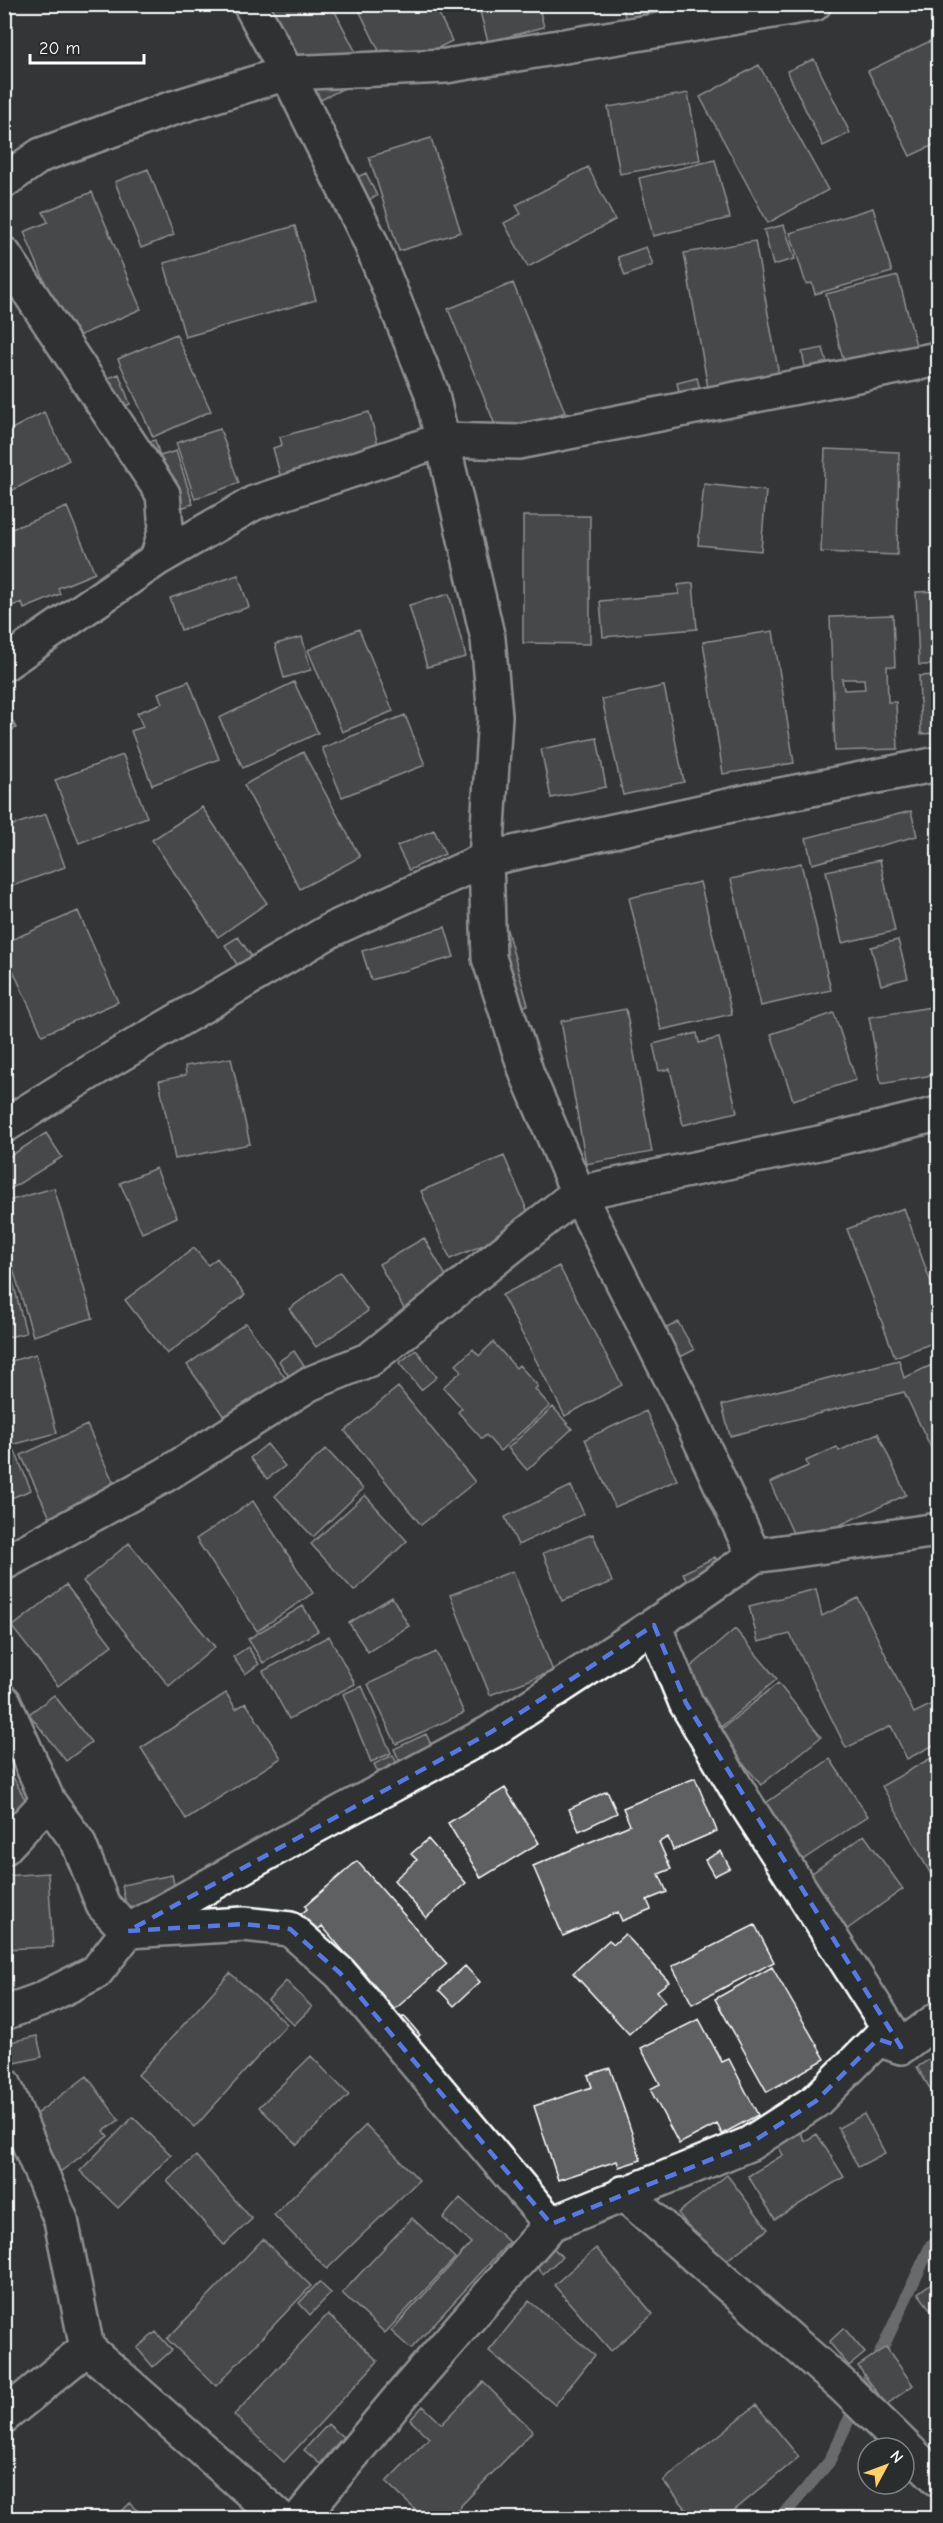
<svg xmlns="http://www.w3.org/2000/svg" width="943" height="2523" viewBox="0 0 943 2523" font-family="'Comic Neue',sans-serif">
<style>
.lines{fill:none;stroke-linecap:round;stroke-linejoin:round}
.stream{stroke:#abacad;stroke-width:12}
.building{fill:#5f6162;stroke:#fff;stroke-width:1.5;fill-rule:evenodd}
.minor-casing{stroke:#fff;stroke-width:38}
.minor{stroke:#2a2d2e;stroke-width:33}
.marked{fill:none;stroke:#567ae2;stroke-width:4.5;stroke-dasharray:12 8;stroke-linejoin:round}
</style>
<rect width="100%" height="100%" fill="#333536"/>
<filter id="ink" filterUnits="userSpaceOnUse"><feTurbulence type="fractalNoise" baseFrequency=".0167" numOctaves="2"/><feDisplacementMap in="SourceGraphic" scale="12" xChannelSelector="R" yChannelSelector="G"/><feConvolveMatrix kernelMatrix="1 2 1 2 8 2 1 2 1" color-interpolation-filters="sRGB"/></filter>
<g filter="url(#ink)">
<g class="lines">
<!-- stream -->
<path class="stream" d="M781,2518L829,2462L931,2245L938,2241"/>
</g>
<!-- building -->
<path class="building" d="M264,4H331L368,76L305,108Z
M356,4H434L452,41L410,62L385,63Z
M478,4H538L544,27L488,42Z
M622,4H656L660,19L627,26Z
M930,41L938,59V143L910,156L868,71Z
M814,59L850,133L823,146L787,71Z
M759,65L828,190L768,223L700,97Z
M688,93L700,160L620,174L608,107Z
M431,138L461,232L399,251L369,157Z
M715,160L730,218L653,236L639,178Z
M588,167L615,220L528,267L504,223L521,214L516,205Z
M148,169L174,235L141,248L115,182Z
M366,173L377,196L350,209L340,185Z
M92,192L141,309L69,340L24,232L48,222L43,212Z
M873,208L892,272L815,294L812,283L806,284L790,233Z
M784,225L795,259L773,265L764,230Z
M295,226L316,300L185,337L164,263Z
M755,241L779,375L708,388L684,253Z
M646,247L653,265L625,276L618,257Z
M898,276L916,345L844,363L826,294Z
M513,283L565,412L500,437L448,309Z
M176,334L211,411L153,437L118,359Z
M823,348L827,363L805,367L802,352Z
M119,374L130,404L102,415L90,385Z
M697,378L703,400L682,406L677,383Z
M44,412L69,460L4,495V433Z
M369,412L381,455L282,482L273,448L282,445L280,437Z
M220,429L239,483L195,499L176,443Z
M155,440L160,456L176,451L193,504L157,516L135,446Z
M825,449L899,452L897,555L821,552Z
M704,484L766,491L761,551L698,545Z
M67,507L95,573L58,588L60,594L24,609L22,602L4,609V532Z
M523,516H590V644L523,643Z
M238,575L249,607L181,630L170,598Z
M693,583L697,629L603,637L600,601L679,594L678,585Z
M938,591V665H919L916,592Z
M449,594L466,657L427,667L409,605Z
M893,615L895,667L887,666L888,702H896L898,749L835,751L830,617ZM842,679H864L865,689L844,690Z
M359,629L393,711L342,732L308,650Z
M773,631L794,763L723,774L703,642Z
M302,637L311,670L284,678L275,644Z
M938,675V733L921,734L919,676Z
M189,681L219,759L152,785L131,731L143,727L137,713L162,703L158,693Z
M294,682L318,733L243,768L219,718Z
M664,686L684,782L623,795L602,699Z
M4,705L16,728L4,734Z
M405,715L425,765L342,797L322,748Z
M597,738L606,787L551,798L541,749Z
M303,752L360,857L300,889L244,785Z
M123,755L147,817L79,843L55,780Z
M202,807L267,903L218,937L152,840Z
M911,811L917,836L812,864L806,838Z
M46,814L65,867L4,889V828Z
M434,830L445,854L409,870L397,846Z
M880,860L895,931L842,943L826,871Z
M801,863L831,990L761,1006L731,879Z
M700,882L732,1014L661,1030L629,898Z
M78,911L118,1002L42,1035L4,950V943Z
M505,923L528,1005L505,1011L483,929Z
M445,927L454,957L371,980L362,951Z
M238,937L253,958L239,968L225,945Z
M898,940L908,978L881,985L871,947Z
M938,1006V1074L881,1084L869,1017Z
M626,1009L652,1152L586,1164L561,1021Z
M834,1013L856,1080L793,1100L771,1034Z
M697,1033L699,1043L719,1038L737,1112L683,1125L670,1069L659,1071L653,1044Z
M231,1058L250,1144L175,1159L159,1081L186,1075L185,1066Z
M46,1133L62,1157L4,1193V1160Z
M504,1156L533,1224L450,1259L421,1191Z
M156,1168L177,1217L142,1233L120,1183Z
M54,1188L93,1318L33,1336L4,1238V1202Z
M904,1208L938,1302V1341L895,1357L847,1229Z
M424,1238L457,1295L411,1321L379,1264Z
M194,1248L208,1265L217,1258L245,1295L167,1354L125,1300Z
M8,1262L26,1333L4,1338V1263Z
M559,1266L622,1385L565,1416L502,1295Z
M340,1272L368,1311L316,1347L289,1309Z
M678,1322L694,1350L667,1364L652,1336Z
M246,1323L289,1383L230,1425L187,1365Z
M493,1342L516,1368L519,1365L538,1386L535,1389L550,1406L500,1451L486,1435L482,1439L458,1412L462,1408L443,1387L462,1371L456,1365L473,1349L479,1356Z
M416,1350L437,1377L421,1390L399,1363Z
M294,1351L308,1372L293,1383L279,1361Z
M36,1354L57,1433L4,1447V1363Z
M899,1360L904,1378L938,1362V1462L904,1392L730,1436L722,1405Z
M398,1387L475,1482L421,1525L345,1431Z
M553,1407L572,1429L527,1470L508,1448Z
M646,1411L677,1480L615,1507L585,1439Z
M87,1425L116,1488L50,1518L21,1455Z
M878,1433L906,1495L798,1544L770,1483L808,1466L806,1461L837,1447L839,1451Z
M267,1444L285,1466L267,1479L250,1458Z
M326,1449L363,1489L313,1537L275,1496Z
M15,1451L31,1490L4,1501V1456Z
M571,1486L584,1514L518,1545L505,1517Z
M365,1495L407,1541L354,1591L311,1544Z
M253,1501L313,1593L257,1631L196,1539Z
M593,1534L612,1582L562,1601L543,1553Z
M129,1543L215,1647L169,1686L83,1581Z
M715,1557L725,1578L694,1594L683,1573Z
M513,1571L553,1671L490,1695L450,1595Z
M66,1585L112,1645L58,1686L12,1627Z
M816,1589L822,1616L858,1598L914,1713L932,1704L938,1718V1743L907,1759L891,1726L846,1748L790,1634L758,1642L749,1606Z
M392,1597L409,1626L368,1652L349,1623Z
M303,1606L318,1631L263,1663L248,1639Z
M735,1629L777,1679L721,1727L679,1677Z
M329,1636L355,1684L289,1719L263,1671Z
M248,1647L259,1664L245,1674L233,1657Z
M436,1652L464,1713L396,1744L368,1684Z
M778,1683L821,1737L761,1785L718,1732Z
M362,1686L391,1753L371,1762L343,1694Z
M226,1693L236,1709L246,1703L281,1758L186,1819L141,1748Z
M54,1695L91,1742L66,1761L29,1714Z
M426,1734L437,1757L405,1772L394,1749Z
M938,1754V1887L882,1786Z
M393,1755L405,1780L386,1789L374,1764Z
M830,1759L868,1816L801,1861L763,1805Z
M4,1760L29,1807L6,1818L4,1815Z
M695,1778L717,1831L673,1850L668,1837L659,1842L671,1869L659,1874L667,1892L647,1900L651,1909L622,1921L618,1912L563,1936L533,1866L630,1825L623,1808Z
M505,1788L539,1843L481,1878L448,1823Z
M607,1791L617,1813L579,1831L569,1809Z
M864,1835L903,1889L846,1930L807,1877Z
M428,1839L466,1883L426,1918L394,1880L417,1860L411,1854Z
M721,1851L730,1868L714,1876L705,1860Z
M357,1861L447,1964L394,2010L322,1926L306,1940L291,1922L307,1909L305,1906Z
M48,1873L53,1947L4,1949V1876Z
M172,1875L177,1900L127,1910L122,1885Z
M755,1925L774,1962L692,2004L672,1966Z
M625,1934L669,1982L657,1991L665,2001L629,2034L573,1973L609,1940L614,1944Z
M465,1966L480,1982L454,2006L439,1990Z
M772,1967L825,2059L767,2092L715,1999Z
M230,1973L287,2024L195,2127L138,2075Z
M286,1981L312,2007L294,2025L268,2000Z
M404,2016L420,2035L402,2051L386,2031Z
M699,2019L722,2062L729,2059L758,2115L722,2134L717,2124L679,2144L650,2089L660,2084L641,2048Z
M37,2036L42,2057L15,2063L10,2042Z
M938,2054V2102L917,2067Z
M311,2056L349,2095L297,2145L259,2107Z
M610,2068L641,2160L619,2167L617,2161L558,2180L534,2106L592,2087L588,2075Z
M87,2076L119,2120L104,2131L108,2136L60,2172L24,2123Z
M864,2114L885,2153L858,2167L838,2128Z
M133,2117L171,2155L118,2208L80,2171Z
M366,2125L419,2180L327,2269L274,2215Z
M800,2132L805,2141L817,2134L844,2177L775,2219L748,2176L783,2155L778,2146Z
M196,2156L252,2219L224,2245L167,2181Z
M727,2175L768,2229L719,2266L678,2213Z
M460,2198L509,2242L411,2349L391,2331L471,2243L443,2218Z
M412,2218L455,2258L385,2333L342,2293Z
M263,2239L311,2286L216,2386L167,2339Z
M549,2243L562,2257L543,2274L531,2260Z
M596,2248L653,2314L611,2351L554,2285Z
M938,2278V2320L918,2293Z
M319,2282L331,2293L310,2315L299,2303Z
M529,2301L595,2355L555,2405L489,2351Z
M328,2314L378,2361L284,2462L234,2415Z
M844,2328L865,2353L849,2366L829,2342Z
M156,2332L172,2350L153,2367L137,2348Z
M886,2347L913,2385L886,2405L858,2366Z
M483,2382L533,2431L449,2518H424L386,2482L429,2438L410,2420L423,2406L442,2424Z
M756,2405L799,2457L725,2518H694L663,2481Z
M328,2424L343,2437L320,2464L304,2450Z
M130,2503L146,2518H115Z"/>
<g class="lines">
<!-- minor casing -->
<g class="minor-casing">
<path id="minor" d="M250,4L287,73L370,241L431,391L488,639L495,716L486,859L489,958L527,1074L578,1193L680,1396L754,1556
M4,181L41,155L167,110L287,73L446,66L814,4
M4,254L163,494L166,528L157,559L4,664
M157,559L254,503L442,440L518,442L938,359
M4,1126L92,1071L333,929L486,859L750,801L938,764
M4,1563L165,1475L309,1384L370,1359L578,1193L819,1143L938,1114
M654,1625L686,1703L744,1801L901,2047
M4,1702L48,1801L78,1842L103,1905L128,1931L244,1924L290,1929L340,1973L551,2224
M4,1848L48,1801
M4,2013L40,2000L96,1972L128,1931L310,1829L491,1732L654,1625L754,1556L938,1530
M4,2084L61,2220L87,2348L280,2518
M623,2193L843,2386L938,2479
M4,2416L87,2348
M300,2518L397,2401L551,2224L749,2144L816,2101L878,2039L901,2047L938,2019"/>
</g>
<!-- minor -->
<use href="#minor" class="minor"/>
</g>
</g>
<!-- marked area -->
<path d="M0 0H943V2523H0ZM654,1625L686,1703L901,2047L878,2039L816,2101L749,2144L551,2224L340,1973L290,1929L244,1924L128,1931L491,1732Z" fill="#333536" fill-opacity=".55" fill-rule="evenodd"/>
<path class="marked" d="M654,1625L686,1703L901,2047L878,2039L816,2101L749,2144L551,2224L340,1973L290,1929L244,1924L128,1931L491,1732Z"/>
<!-- margin -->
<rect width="943" height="2523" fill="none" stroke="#2a2d2e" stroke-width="24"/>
<rect x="12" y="12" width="919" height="2499" fill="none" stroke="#fff" stroke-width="2" filter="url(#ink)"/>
<!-- north arrow -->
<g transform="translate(886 2466) rotate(49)"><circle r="28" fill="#2a2d2e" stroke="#7f8182" stroke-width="1.5"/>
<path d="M0-4.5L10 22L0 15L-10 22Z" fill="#ffd166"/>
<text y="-9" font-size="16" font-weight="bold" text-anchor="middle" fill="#ffffff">N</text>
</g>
<!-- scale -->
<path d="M30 54v9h114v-9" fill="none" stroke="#ffffff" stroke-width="3"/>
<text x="39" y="54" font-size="18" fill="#ffffff" stroke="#2a2d2e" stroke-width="4.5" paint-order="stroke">20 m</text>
</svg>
